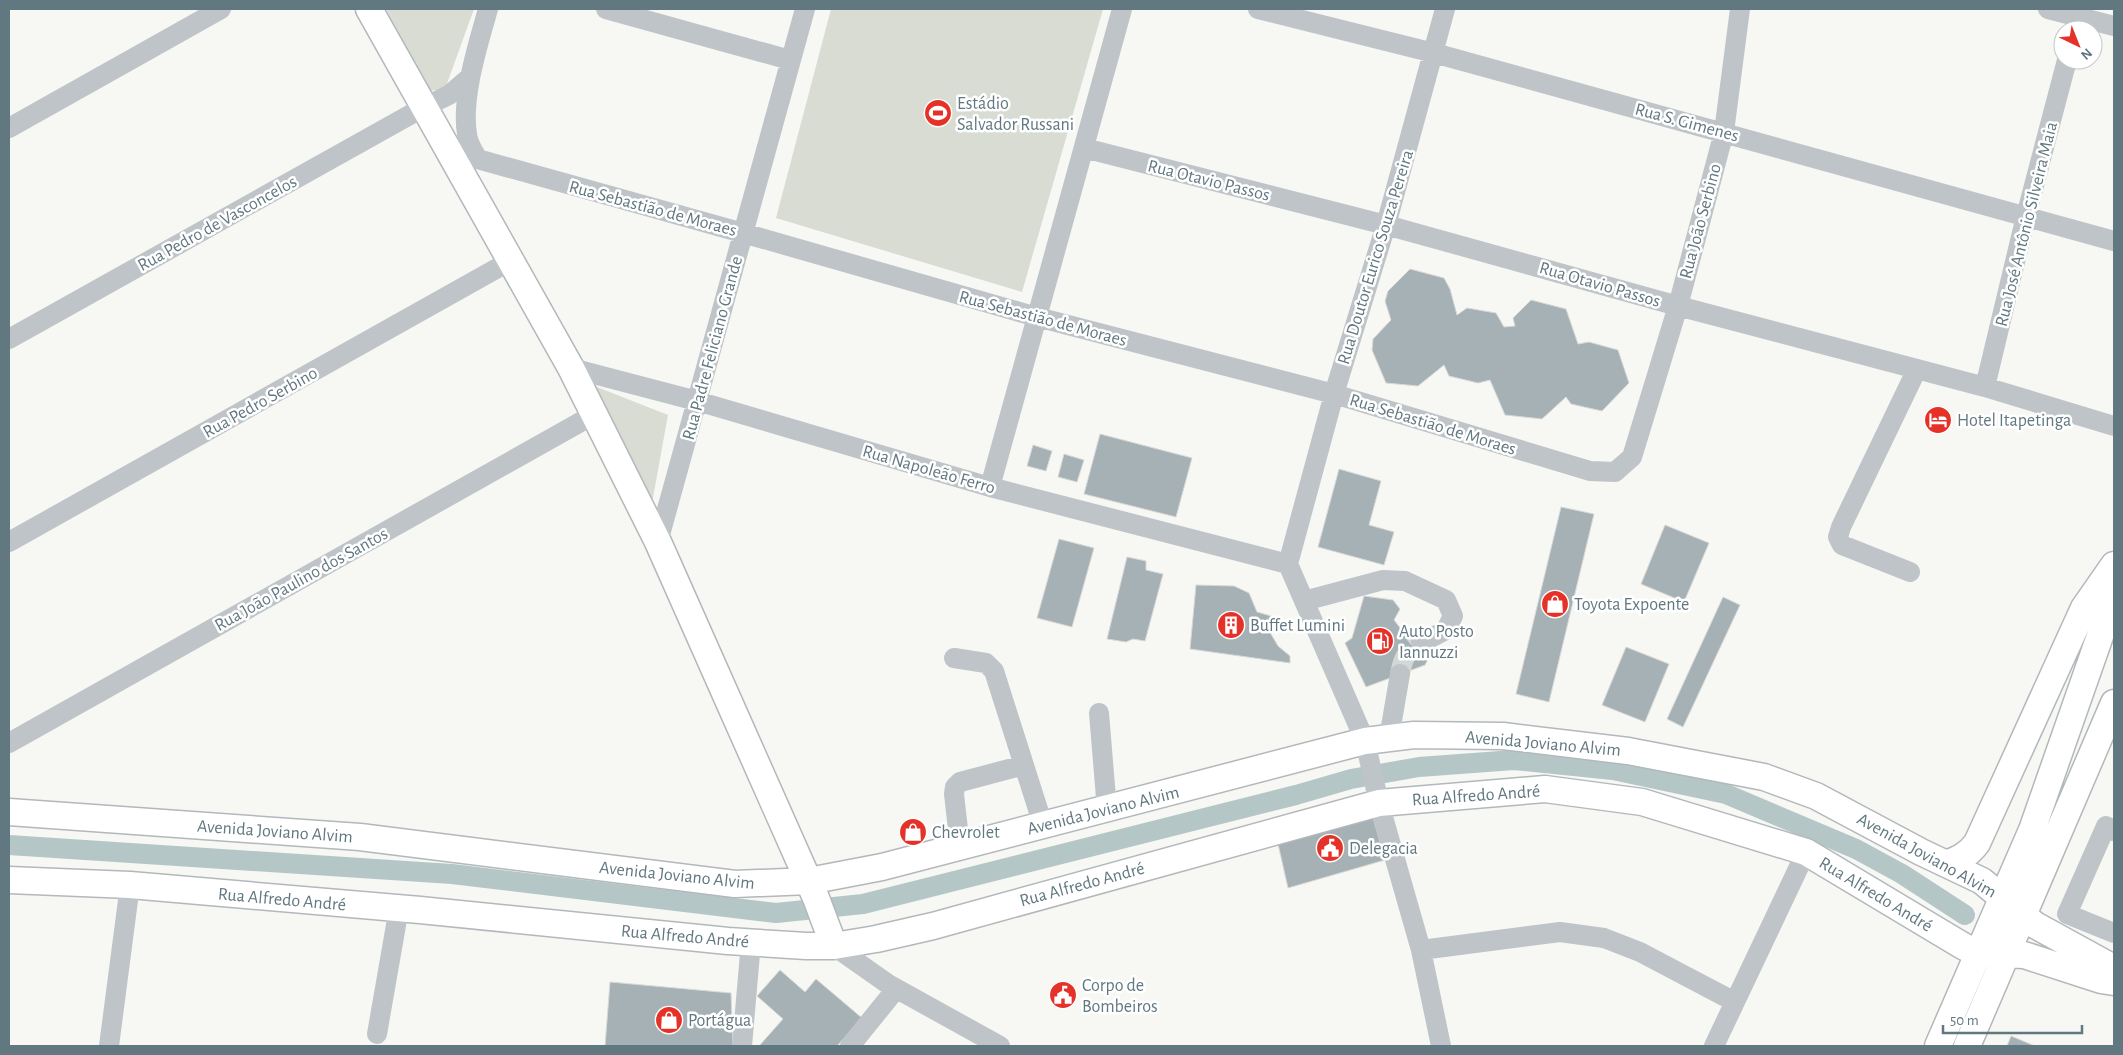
<svg xmlns="http://www.w3.org/2000/svg" width="2123" height="1055" viewBox="0 0 2123 1055" font-family="'Alegreya Sans',sans-serif">
<style>
.green{fill:#d8dcd3}
.lines{fill:none;stroke-linecap:round;stroke-linejoin:round}
.canal{stroke:#b5c6c7;stroke-width:20}
.building{fill:#a5b1b4;stroke:#d9d9d7}
.minor-tunnel{stroke:#d2d7d7;stroke-width:20;stroke-dasharray:20 10;stroke-linecap:butt}
.major-casing{stroke:#b2b8bb;stroke-width:29}
.minor{stroke:#bec4c7;stroke-width:20}
.major{stroke:#fff;stroke-width:26}
.labels{text-anchor:middle;stroke-width:5;stroke-linejoin:round;paint-order:stroke}
.poi-label{font-size:18px;fill:#627880;stroke:#fff;text-anchor:start}
.street-label{font-size:18px;fill:#627880;stroke:#fff}
</style>
<rect width="100%" height="100%" fill="#f7f7f4"/>
<!-- green -->
<path class="green" d="M386,9H474L445,89L426,91Z
M831,9H1103L1022,292L776,218Z
M592,385L668,415L652,503Z"/>
<g class="lines">
<!-- canal -->
<path class="canal" d="M9,845L452,874L776,913L863,904L1296,795L1351,779L1419,767L1514,760L1613,770L1726,794L1856,849L1902,874L1965,915"/>
</g>
<!-- building -->
<path class="building" d="M1410,269L1444,278L1450,289L1457,315L1467,308L1496,313L1504,327L1515,326L1513,318L1531,300L1566,309L1578,344L1589,342L1618,350L1629,383L1602,411L1571,404L1566,397L1542,419L1505,415L1490,380L1478,383L1449,376L1444,365L1418,386L1386,383L1372,350L1373,339L1391,320L1385,301L1388,291Z
M1100,434L1192,458L1176,517L1084,494Z
M1033,445L1052,451L1046,471L1027,466Z
M1064,454L1084,460L1077,482L1058,477Z
M1339,469L1381,481L1369,525L1394,532L1384,565L1318,547Z
M1561,507L1594,514L1549,702L1516,694Z
M1665,525L1709,543L1684,602L1641,584Z
M1059,539L1094,548L1072,627L1037,618Z
M1127,557L1146,561V570L1163,574L1145,641L1133,639L1126,642L1107,639Z
M1196,585L1234,586L1249,593L1257,612L1271,616V634L1278,646L1290,656V663L1190,649Z
M1364,596L1393,600L1400,609L1394,620L1408,638L1434,648L1425,665L1366,687L1345,643L1352,638Z
M1723,597L1740,605L1683,727L1667,719Z
M1626,647L1669,664L1645,722L1602,705Z
M1371,810L1385,860L1288,888L1276,835Z
M780,970L805,992L816,979L862,1018L837,1046H759L783,1019L757,996Z
M610,982L731,993L733,1046H605Z
M2011,1036L2035,1046H2007Z"/>
<g class="lines">
<!-- minor-tunnel -->
<path class="minor-tunnel" d="M1400,674C1403,658 1406,651 1421,643"/>
<!-- major casing -->
<g class="major-casing">
<path id="major" d="M369,9L571,368L658,542L816,898L834,946
M9,812L360,837L735,884L809,881L882,867L1365,741L1414,735L1503,736L1628,751L1764,777L1816,796L1921,852L1982,881L2035,925L2106,964L2114,972
M1946,864C1960,859 1969,854 1977,843L2084,608L2114,565
M9,880L130,885L420,910L728,941L806,946H834L876,939L933,926L1379,803L1545,789L1642,802L1806,852L1963,946L1977,953L2024,955L2101,980L2114,982
M1938,1046L2032,830L2114,596
M1967,1046L2114,703"/>
</g>
<!-- minor -->
<path class="minor" d="M606,9L790,60
M1258,9L1434,53L2114,241
M2048,9L2114,26
M9,128L221,9
M1084,148L1386,225L1678,306L1985,387L2114,426
M449,151L743,233L1037,317L1334,394L1590,471L1615,472L1632,457L1678,306L1724,132L1740,9
M478,159C473,151 468,144 467,134C461,97 478,45 488,9
M9,339L424,107L449,95L470,77
M571,368L697,401L990,487L1288,564
M1985,387L2026,216L2067,60
M990,487L1122,9
M9,542L510,261
M658,542L805,9
M1288,564L1334,394L1386,225L1445,9
M1288,564L1365,741L1379,803L1421,950L1441,1046
M1910,572L1842,545L1838,537L1841,527L1917,369
M1304,601L1383,580L1405,581L1446,600L1453,616L1446,630L1421,643
M954,658L986,663L994,671L1043,825
M1099,713L1107,810
M1389,738L1400,674
M9,743L593,415
M2114,831L2106,826L2067,914L2114,933
M960,847L954,794L955,787L960,782L1024,765
M834,946L888,984L1000,1046
M1421,950L1560,932L1604,938L1640,952L1735,1002
M377,1034L399,908
M109,1046L130,885
M742,1046L751,942
M850,1046L896,989
M1714,1046L1806,852"/>
<!-- major -->
<use href="#major" class="major"/>
</g>
<!-- icons -->
<defs>
<g id="stadium-disc" transform="scale(1.4375)"><circle r="9.5" fill="#e53127" stroke="#fff"/><path d="M0-5a6.5 5 0 1 0 0 10a6.5 5 0 1 0 0-10ZM-3.5-1.8h7v3.6h-7Z" fill="#fff"/></g>
<g id="hotel-disc" transform="scale(1.4375)"><circle r="9.5" fill="#e53127" stroke="#fff"/><path d="M-6-4.5h1.5V1H6V5H4.5V3h-9V5H-6ZM-4 0a1.8 1.8 0 1 1 3.6 0ZM.5 0V-2.5h3Q6-2.5 6 0Z" fill="#fff"/></g>
<g id="shop-disc" transform="scale(1.4375)"><circle r="9.5" fill="#e53127" stroke="#fff"/><path d="M-5-2.5h2.3a2.7 3.5 0 0 1 5.4 0H5L5.5 6h-11ZM-1.5-2.5h3a1.5 2.3 0 0 0-3 0Z" fill="#fff"/></g>
<g id="building-disc" transform="scale(1.4375)"><circle r="9.5" fill="#e53127" stroke="#fff"/><path d="M-4-6H4V6H1V3H-1V6H-4ZM-2.5-4.3h1.7v1.8h-1.7ZM.8-4.3h1.7v1.8H.8ZM-2.5-1h1.7V.8h-1.7ZM.8-1h1.7V.8H.8Z" fill="#fff"/></g>
<g id="fuel-disc" transform="scale(1.4375)"><circle r="9.5" fill="#e53127" stroke="#fff"/><path d="M-5.5-6h7V0h2V4h1.3V-2.5L3-4.5l.8-.8L6-3V5H2.5V1h-1V6h-7ZM-4.2-4.7v3.2H.2V-4.7Z" fill="#fff"/></g>
<g id="civic-disc" transform="scale(1.4375)"><circle r="9.5" fill="#e53127" stroke="#fff"/><path d="M-.6-6.5H3V-4.5H.6V-3L4-1V1h2V6H-6V1h2V-1L-.6-3ZM-1.2 2.5V6h2.4V2.5Z" fill="#fff"/></g>
</defs>
<g fill-rule="evenodd">
<use href="#stadium-disc" x="938" y="113"/>
<use href="#hotel-disc" x="1938" y="420"/>
<use href="#shop-disc" x="1555" y="604"/>
<use href="#building-disc" x="1231" y="625"/>
<use href="#fuel-disc" x="1380" y="641"/>
<use href="#shop-disc" x="913" y="832"/>
<use href="#civic-disc" x="1330" y="848"/>
<use href="#civic-disc" x="1063" y="995"/>
<use href="#shop-disc" x="669" y="1020"/>
</g>
<g class="labels">
<!-- poi labels -->
<g class="poi-label">
<text x="957" y="109">Estádio<tspan x="957" dy="21">Salvador Russani</tspan></text>
<text x="1957" y="426">Hotel Itapetinga</text>
<text x="1574" y="610">Toyota Expoente</text>
<text x="1250" y="631">Buffet Lumini</text>
<text x="1399" y="637">Auto Posto<tspan x="1399" dy="21">Iannuzzi</tspan></text>
<text x="932" y="838">Chevrolet</text>
<text x="1349" y="854">Delegacia</text>
<text x="1082" y="991">Corpo de<tspan x="1082" dy="21">Bombeiros</tspan></text>
<text x="688" y="1026">Portágua</text>
</g>
<!-- street labels -->
<g class="street-label">
<text transform="translate(1687 122) rotate(15)" y="6">Rua S. Gimenes</text>
<text transform="translate(1209 180) rotate(14)" y="6">Rua Otavio Passos</text>
<text transform="translate(653 208) rotate(15)" y="6">Rua Sebastião de Moraes</text>
<text transform="translate(1700 221) rotate(-75)" y="6">Rua João Serbino</text>
<text transform="translate(217 223) rotate(-29)" y="6">Rua Pedro de Vasconcelos</text>
<text transform="translate(2026 224) rotate(-76)" y="6">Rua José Antônio Silveira Maia</text>
<text transform="translate(1375 257) rotate(-73)" y="6">Rua Doutor Eurico Souza Pereira</text>
<text transform="translate(1600 284) rotate(16)" y="6">Rua Otavio Passos</text>
<text transform="translate(1043 318) rotate(15)" y="6">Rua Sebastião de Moraes</text>
<text transform="translate(712 348) rotate(-75)" y="6">Rua Padre Feliciano Grande</text>
<text transform="translate(260 402) rotate(-29)" y="6">Rua Pedro Serbino</text>
<text transform="translate(1433 424) rotate(17)" y="6">Rua Sebastião de Moraes</text>
<text transform="translate(929 469) rotate(16)" y="6">Rua Napoleão Ferro</text>
<text transform="translate(301 579) rotate(-29)" y="6">Rua João Paulino dos Santos</text>
<text transform="translate(1543 743) rotate(5)" y="6">Avenida Joviano Alvim</text>
<text transform="translate(1476 795) rotate(-4)" y="6">Rua Alfredo André</text>
<text transform="translate(1103 810) rotate(-14)" y="6">Avenida Joviano Alvim</text>
<text transform="translate(275 831) rotate(4)" y="6">Avenida Joviano Alvim</text>
<text transform="translate(1927 855) rotate(29)" y="6">Avenida Joviano Alvim</text>
<text transform="translate(677 875) rotate(6)" y="6">Avenida Joviano Alvim</text>
<text transform="translate(1082 884) rotate(-15)" y="6">Rua Alfredo André</text>
<text transform="translate(1876 894) rotate(31)" y="6">Rua Alfredo André</text>
<text transform="translate(282 899) rotate(5)" y="6">Rua Alfredo André</text>
<text transform="translate(685 936) rotate(5)" y="6">Rua Alfredo André</text>
</g>
</g>
<!-- border -->
<rect width="2123" height="1055" fill="none" stroke="#627880" stroke-width="20"/>
<!-- north arrow -->
<g transform="translate(2078 45) rotate(137)"><circle r="24" fill="#ffffff" stroke="#c0c9cc"/>
<path d="M0-4L9 19L0 12L-9 19Z" fill="#e53127"/>
<text y="-8" font-size="14" font-weight="bold" text-anchor="middle" fill="#627880">N</text>
</g>
<!-- scale -->
<path d="M1943 1025v8h139v-8" fill="none" stroke="#627880" stroke-width="2.5"/>
<text x="1950" y="1025" font-size="15" fill="#627880" stroke="#ffffff" stroke-width="4" paint-order="stroke">50 m</text>
</svg>
